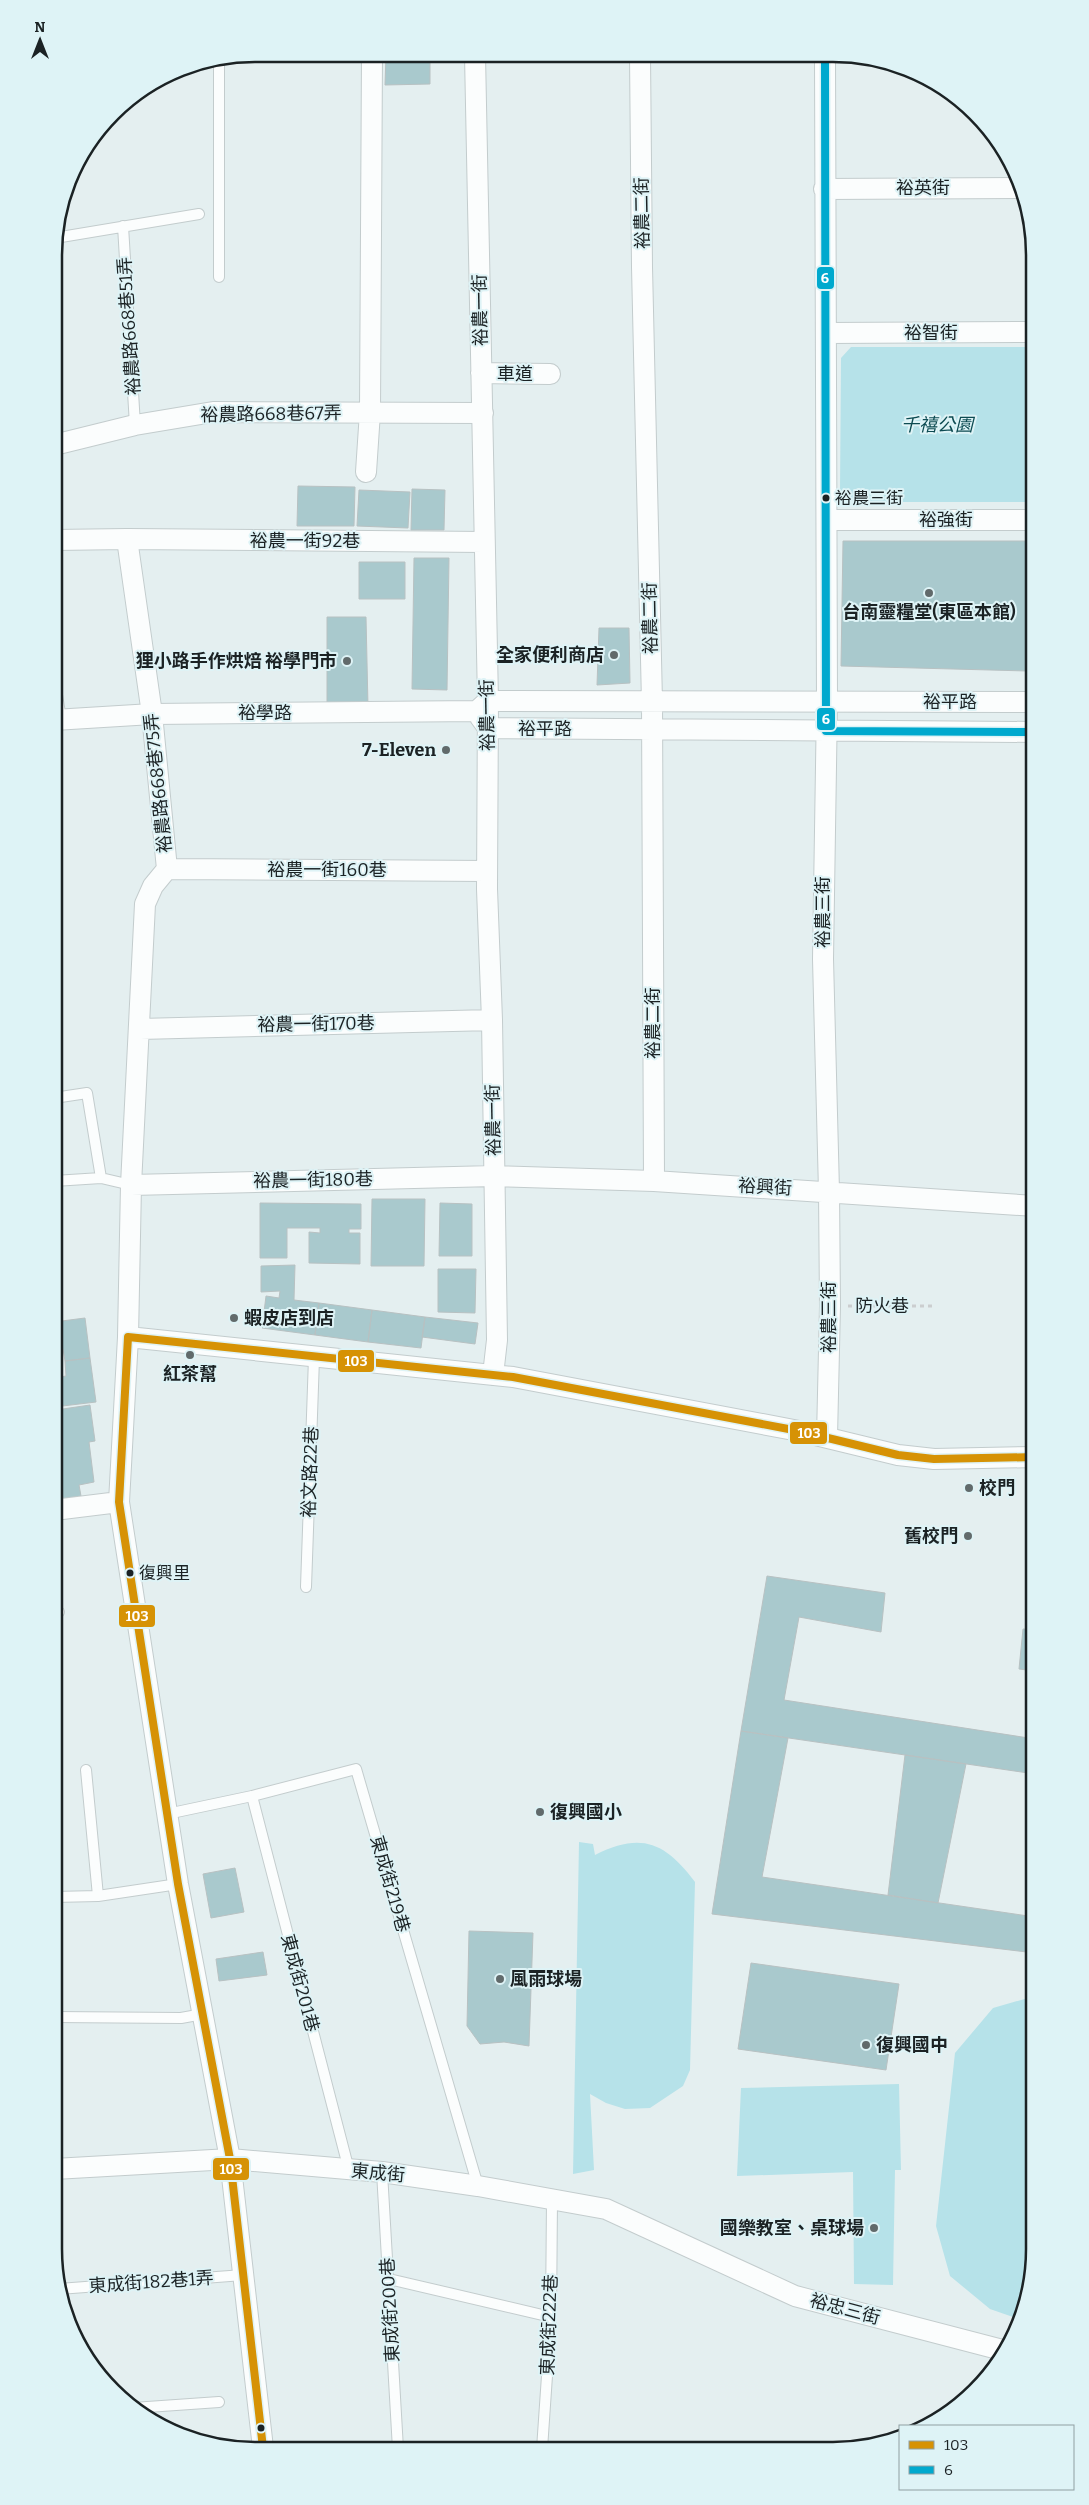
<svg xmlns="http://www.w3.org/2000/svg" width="1089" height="2505" viewBox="0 0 1089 2505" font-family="Bitter,'Noto Sans TC',serif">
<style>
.green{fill:#b6e2e9}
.building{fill:#a9c9cd;stroke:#b8c1c2}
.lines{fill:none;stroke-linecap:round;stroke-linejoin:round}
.service-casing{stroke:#c3cccd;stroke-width:12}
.minor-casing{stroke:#c3cccd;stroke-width:22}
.path{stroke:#cbcecf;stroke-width:3;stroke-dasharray:4 4;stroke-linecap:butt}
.service{stroke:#fbfdfd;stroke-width:10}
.minor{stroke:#fbfdfd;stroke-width:20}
.bus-1-casing{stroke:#def3f6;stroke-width:11}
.bus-2-casing{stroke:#def3f6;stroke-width:11}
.bus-1{stroke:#d69205;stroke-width:8}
.bus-2{stroke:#00a9ce;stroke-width:8}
.bus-dot{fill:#1b2224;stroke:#def3f6;stroke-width:2}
.poi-dot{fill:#616a6b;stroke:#def3f6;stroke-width:2}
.labels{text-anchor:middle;stroke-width:4;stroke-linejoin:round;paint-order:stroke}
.bus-label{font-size:17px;fill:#1b2224;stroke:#def3f6;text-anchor:start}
.street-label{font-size:18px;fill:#1b2224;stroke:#def3f6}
.park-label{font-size:18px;font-style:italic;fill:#0d4b52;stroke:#def3f6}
.poi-label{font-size:18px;font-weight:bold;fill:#1b2224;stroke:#def3f6;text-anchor:end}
.rim{fill:none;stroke:#1b2224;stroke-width:2.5}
.line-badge{stroke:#def3f6;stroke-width:2}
.badge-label{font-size:14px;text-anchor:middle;font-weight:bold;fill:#fff}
</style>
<rect width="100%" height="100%" fill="#e4eff0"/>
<!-- green -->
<path class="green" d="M851,347H1035V502H854L840,491L841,358Z
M579,1842L593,1844L595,1855C641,1832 665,1842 695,1882L690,2070L683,2086L650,2108L625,2109L606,2103L590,2094L594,2170L573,2174Z
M1035,1996V2263L1022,2320L990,2309L950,2276L936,2226L955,2053L993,2008Z
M899,2084L901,2170H895L893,2285L854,2284L853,2172L737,2176L741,2088Z"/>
<!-- building -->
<path class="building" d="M386,55H430V84L385,85Z
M1029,288H1035V318H1029Z
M298,486L355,487L354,526H297Z
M412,489L445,490L444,530H411Z
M359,490L410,492L408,528L357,526Z
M843,541H1028L1027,671L841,666Z
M414,558H449L447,690L412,689Z
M359,562H405V599H359Z
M327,617H366L368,707L327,705Z
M599,628H629L630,683L597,685Z
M372,1199H425L424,1266H371Z
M260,1203L361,1204V1229H349V1233H360V1264L309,1263V1232L320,1233V1228H287V1258H260Z
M440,1203L472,1204V1256H439Z
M295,1265L294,1300L319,1303L315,1335L262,1328L266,1296L279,1298L280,1291L261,1292V1266Z
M438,1269H476L475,1313L438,1312Z
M319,1303L372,1310L368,1342L315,1335Z
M372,1310L425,1317L421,1348L368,1342Z
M425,1317L478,1323L475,1344L422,1337Z
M85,1318L90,1358L65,1361L63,1349L54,1350V1322Z
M90,1358L96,1402L54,1407V1378L66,1376L65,1361Z
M90,1405L95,1441L89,1442L94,1482L79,1485L81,1496L63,1499L61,1487L54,1488V1455L62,1454L56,1410Z
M767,1576L885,1593L881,1632L799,1617L784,1700L1035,1739V1774L741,1731Z
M1023,1629L1035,1630V1671L1019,1669Z
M741,1731L788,1738L762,1877L1035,1917V1953L712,1914Z
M905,1755L966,1764L938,1903L888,1895Z
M235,1868L244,1912L211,1918L203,1874Z
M469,1931L533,1933L529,2046L504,2042L480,2044L467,2026Z
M263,1952L267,1975L219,1981L216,1959Z
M751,1963L899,1984L886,2070L738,2049Z"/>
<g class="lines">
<!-- service casing -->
<g class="service-casing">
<path id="service" d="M123,226L135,425
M55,238L199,214
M219,277V61
M54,677L61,719
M54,1098L87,1093L101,1178
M54,1181L101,1178L131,1185
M306,1587L314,1358
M54,1613L59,1612
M86,1770L98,1896
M252,1796L349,2170
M167,1814L252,1796L356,1769L478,2186
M54,1897L98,1896L178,1884
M54,2017L181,2018L203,2014
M382,2172L398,2449
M389,2279L551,2317
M59,2289L243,2275
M133,2408L219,2402
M542,2449L551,2317L552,2200"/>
</g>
<!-- minor casing -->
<g class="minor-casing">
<path id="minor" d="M475,55L488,701L487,889L492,1020L497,1340L493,1375
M640,56L642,267L652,702L654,1181
M825,57L827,702L823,959L829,1191L830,1306L827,1437
M824,189L1022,188
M827,333L1035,332
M481,373L550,374
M54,445L135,425L213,412L483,413
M366,472L370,412L372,54
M827,520H1035
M127,539L484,542
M54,540L127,539L152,714L167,869L153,886L145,904L131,1185L128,1337L119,1502L178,1884L230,2159L263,2448
M478,710L488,701L1035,702
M480,717L488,728L1035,732
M54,720L152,714L477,711
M167,869L487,871
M140,1029L492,1020
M131,1185L494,1176L654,1181L1035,1206
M128,1337L513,1377L799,1431L898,1455L934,1459L1035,1457
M54,1510L119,1502
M54,2169L230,2159L382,2172L478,2186L606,2209L795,2296L1006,2351"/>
</g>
<!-- path -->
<path class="path" d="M848,1306H933"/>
<!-- service -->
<use href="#service" class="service"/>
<!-- minor -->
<use href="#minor" class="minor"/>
<!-- bus-1 casing -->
<g class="bus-1-casing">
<path id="bus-1" d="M128,1337L119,1502L178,1884L230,2159L263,2448
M128,1337L513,1377L799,1431L898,1455L934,1459L1035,1457"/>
</g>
<!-- bus-2 casing -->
<g class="bus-2-casing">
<path id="bus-2" d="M825,57L826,731L1035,732"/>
</g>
<!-- bus-1 -->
<use href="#bus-1" class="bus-1"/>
<!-- bus-2 -->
<use href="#bus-2" class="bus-2"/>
</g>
<!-- markers -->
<g class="bus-dot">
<circle cx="826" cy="498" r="4.5"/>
<circle cx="130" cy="1573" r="4.5"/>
<circle cx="261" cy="2428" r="4.5"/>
</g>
<g class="poi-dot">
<circle cx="929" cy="593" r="5"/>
<circle cx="614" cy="655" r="5"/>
<circle cx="347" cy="661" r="5"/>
<circle cx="446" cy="750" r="5"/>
<circle cx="234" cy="1318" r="5"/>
<circle cx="190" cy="1355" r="5"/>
<circle cx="969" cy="1488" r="5"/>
<circle cx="968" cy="1536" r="5"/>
<circle cx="540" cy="1812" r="5"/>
<circle cx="500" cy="1979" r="5"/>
<circle cx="866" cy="2045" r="5"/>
<circle cx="874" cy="2228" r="5"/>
</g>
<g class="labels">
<!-- bus labels -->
<g class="bus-label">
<text x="835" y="504">裕農三街</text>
<text x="139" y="1579">復興里</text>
</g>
<!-- street labels -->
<g class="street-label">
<text x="923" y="194">裕英街</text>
<text transform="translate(642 213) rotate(-91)" y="6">裕農二街</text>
<text transform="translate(480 310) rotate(-91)" y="6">裕農一街</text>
<text transform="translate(129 326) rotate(-94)" y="6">裕農路668巷51弄</text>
<text x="931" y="339">裕智街</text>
<text x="515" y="380">車道</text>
<text transform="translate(271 414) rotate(-1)" y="6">裕農路668巷67弄</text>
<text x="946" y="526">裕強街</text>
<text x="305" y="547">裕農一街92巷</text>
<text transform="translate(650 618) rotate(-91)" y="6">裕農二街</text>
<text x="950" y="708">裕平路</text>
<text x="265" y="719">裕學路</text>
<text transform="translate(487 715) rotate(-91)" y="6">裕農一街</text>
<text x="545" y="735">裕平路</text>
<text transform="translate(158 783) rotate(-96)" y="6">裕農路668巷75弄</text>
<text x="327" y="876">裕農一街160巷</text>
<text transform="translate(823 912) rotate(-90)" y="6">裕農三街</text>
<text transform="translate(653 1023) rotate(-90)" y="6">裕農二街</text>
<text transform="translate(316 1024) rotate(-1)" y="6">裕農一街170巷</text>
<text transform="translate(493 1120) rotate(-91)" y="6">裕農一街</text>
<text transform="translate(313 1180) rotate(-1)" y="6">裕農一街180巷</text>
<text transform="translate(765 1187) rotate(3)" y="6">裕興街</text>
<text x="882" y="1312">防火巷</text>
<text transform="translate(829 1317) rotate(-90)" y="6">裕農三街</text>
<text transform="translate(310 1472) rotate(-88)" y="6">裕文路22巷</text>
<text transform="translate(390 1884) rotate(74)" y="6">東成街219巷</text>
<text transform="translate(300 1983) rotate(75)" y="6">東成街201巷</text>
<text transform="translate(378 2173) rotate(5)" y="6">東成街</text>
<text transform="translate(151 2282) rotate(-4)" y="6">東成街182巷1弄</text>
<text transform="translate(845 2309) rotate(15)" y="6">裕忠三街</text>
<text transform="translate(390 2310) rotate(-93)" y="6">東成街200巷</text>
<text transform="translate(549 2325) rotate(-88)" y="6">東成街222巷</text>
</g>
<!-- park labels -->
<g class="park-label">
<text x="937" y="431">千禧公園</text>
</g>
<!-- poi labels -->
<g class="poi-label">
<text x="929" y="618" text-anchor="middle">台南靈糧堂(東區本館)</text>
<text x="604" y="661">全家便利商店</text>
<text x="337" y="667">狸小路手作烘焙 裕學門市</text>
<text x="436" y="756">7-Eleven</text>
<text x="244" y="1324" text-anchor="start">蝦皮店到店</text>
<text x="190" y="1380" text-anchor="middle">紅茶幫</text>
<text x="979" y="1494" text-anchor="start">校門</text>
<text x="958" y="1542">舊校門</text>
<text x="550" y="1818" text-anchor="start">復興國小</text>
<text x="510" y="1985" text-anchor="start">風雨球場</text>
<text x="876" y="2051" text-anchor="start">復興國中</text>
<text x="864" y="2234">國樂教室、桌球場</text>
</g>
</g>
<!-- crop -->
<path d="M0 0H1089V2505H0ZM255 62H833A193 193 0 0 1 1026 255V2249A193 193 0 0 1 833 2442H255A193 193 0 0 1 62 2249V255A193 193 0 0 1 255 62Z" fill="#def3f6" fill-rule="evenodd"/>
<path class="rim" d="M255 62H833A193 193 0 0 1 1026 255V2249A193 193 0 0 1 833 2442H255A193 193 0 0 1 62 2249V255A193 193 0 0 1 255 62Z"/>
<g class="line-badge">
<rect x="816" y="266" width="19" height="24" rx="5" fill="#00a9ce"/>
<rect x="816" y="707" width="20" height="24" rx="5" fill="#00a9ce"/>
<rect x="337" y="1349" width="38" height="24" rx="5" fill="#d69205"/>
<rect x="789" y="1421" width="39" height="24" rx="5" fill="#d69205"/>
<rect x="118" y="1604" width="38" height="24" rx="5" fill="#d69205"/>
<rect x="212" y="2157" width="38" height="24" rx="5" fill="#d69205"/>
</g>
<g class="badge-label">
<text x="825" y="283">6</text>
<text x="826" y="724">6</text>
<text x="356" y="1366">103</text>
<text x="809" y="1438">103</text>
<text x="137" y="1621">103</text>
<text x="231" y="2174">103</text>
</g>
<!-- legend -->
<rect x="899" y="2425" width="175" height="65" fill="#def3f6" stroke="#909fa2"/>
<rect x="909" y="2441" width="25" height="8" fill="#d69205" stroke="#909fa2"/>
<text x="944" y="2450" font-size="15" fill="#1b2224">103</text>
<rect x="909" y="2466" width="25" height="8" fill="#00a9ce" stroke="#909fa2"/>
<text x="944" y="2475" font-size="15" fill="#1b2224">6</text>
<!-- north arrow -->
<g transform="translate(40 40)" stroke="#def3f6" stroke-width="4" paint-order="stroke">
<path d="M0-4L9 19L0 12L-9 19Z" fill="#1b2224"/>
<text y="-8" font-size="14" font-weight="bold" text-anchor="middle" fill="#1b2224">N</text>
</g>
</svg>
